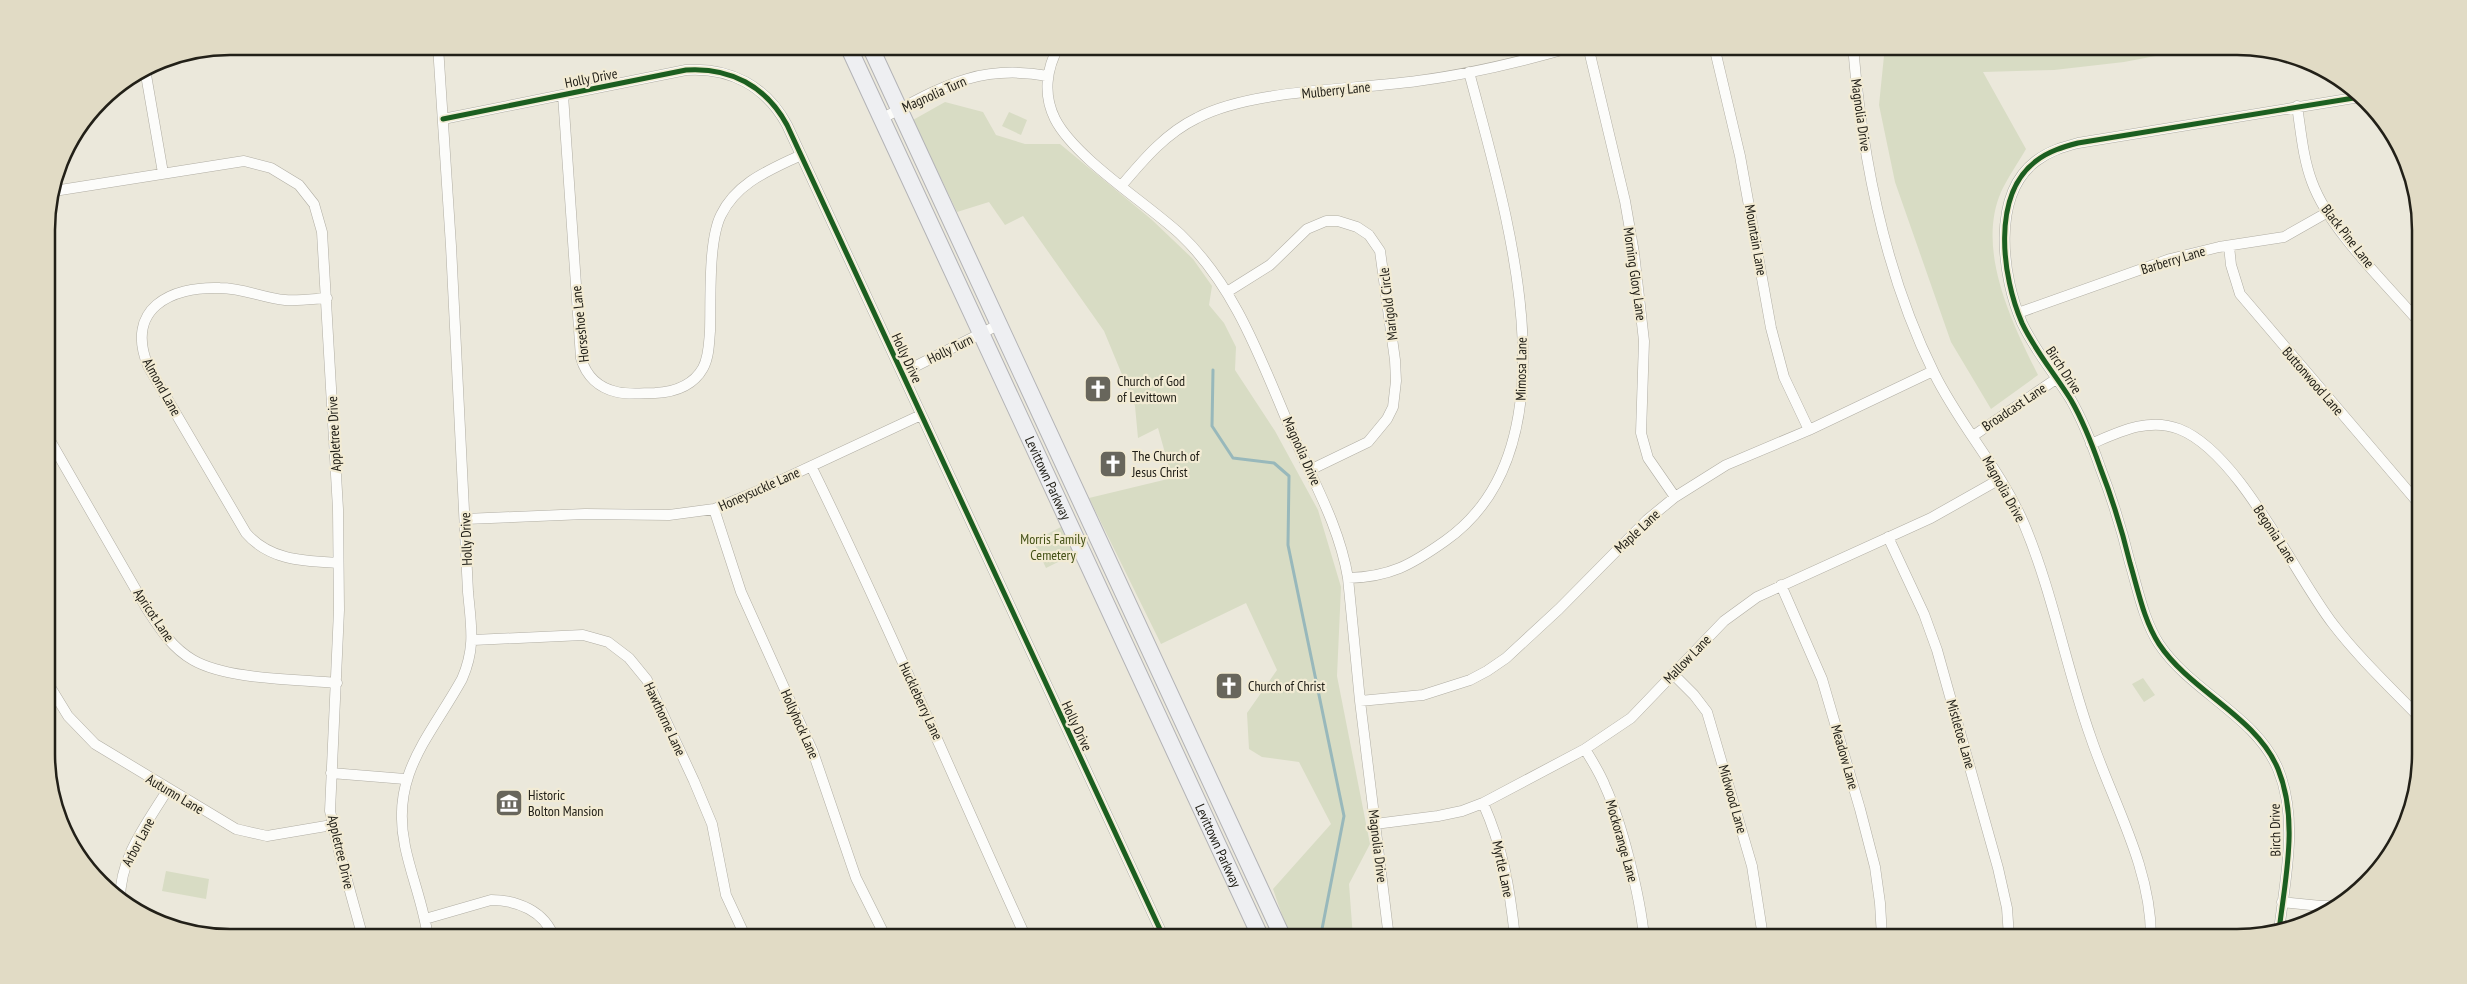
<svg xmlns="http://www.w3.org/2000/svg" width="2467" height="984" viewBox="0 0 2467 984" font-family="'PT Sans Narrow',sans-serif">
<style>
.green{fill:#d8dcc4}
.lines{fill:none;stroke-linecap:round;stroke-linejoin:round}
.stream{stroke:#98b8bb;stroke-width:3}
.minor-casing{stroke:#b0ada3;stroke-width:11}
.primary-casing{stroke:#b3b3b6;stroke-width:18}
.minor{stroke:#fcfcfa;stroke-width:10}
.primary{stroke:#eeeff2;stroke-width:16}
.cycleway-casing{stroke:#f2ebd4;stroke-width:8}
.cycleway{stroke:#1b5e20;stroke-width:5}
.labels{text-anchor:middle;stroke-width:4.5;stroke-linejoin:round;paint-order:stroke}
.street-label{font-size:14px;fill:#222018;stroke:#f2ebd4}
.poi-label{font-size:14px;fill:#222018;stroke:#f2ebd4;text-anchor:start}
.park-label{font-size:14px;fill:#435015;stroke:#f2ebd4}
.rim{fill:none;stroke:#222018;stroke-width:2.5}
</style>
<rect width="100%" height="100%" fill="#ebe8db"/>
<!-- green -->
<path class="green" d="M1885,46H2180L2182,51L2124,62L2054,70L1983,72L2026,149C2018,163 2008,177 2001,192C1976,250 2012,323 2038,375L1991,409L1951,342L1895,182L1879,105Z
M945,102L983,112L996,135L1025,144H1060L1151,219L1193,259L1212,286L1209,305L1224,323L1236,347L1235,370L1275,431L1318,510L1341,587L1337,676L1370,844L1349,884L1353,938H1290L1273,889L1331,824L1299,762L1262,757L1249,749L1247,713L1277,670L1246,603L1161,644L1089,498L1172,478L1158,428L1138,438L1135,406L1104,331L1023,216L1005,225L989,202L957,212L913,120Z
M1009,112L1027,120L1021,135L1002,126Z
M1061,527L1074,554L1046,568L1033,541Z
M2143,678L2155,695L2144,702L2132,684Z
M166,871L209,879L206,899L162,891Z"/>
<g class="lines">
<!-- stream -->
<path class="stream" d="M1213,370L1212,426L1233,458L1274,463L1289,476L1288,545L1344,816L1322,929L1326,938"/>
<!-- minor casing -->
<g class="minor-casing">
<path id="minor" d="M1059,46C1046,69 1043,95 1055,119C1075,158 1145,202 1180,234C1240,291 1264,370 1297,444C1317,488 1340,530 1348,578L1360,701L1389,938
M1588,46L1625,201L1634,253L1644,341L1641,433L1648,458L1675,497
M1714,46L1740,156L1771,328L1784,377L1809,430
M1853,46C1862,157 1884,272 1934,373C1960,426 2001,470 2024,524C2053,593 2066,668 2091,738C2113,803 2151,867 2151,937
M145,69L163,173
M563,95L581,358C586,376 599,388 617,392C630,395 643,393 655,393C674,392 693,386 703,368C709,357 709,343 710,331C711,300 708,241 721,215C737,182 770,170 801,155
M2297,106C2301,132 2303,158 2312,182C2330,231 2385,282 2419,322
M443,119L686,70C730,67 766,86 787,125L1164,938
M881,119C940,88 978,63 1048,76
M1122,185C1144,159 1166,133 1197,118C1252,89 1354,90 1417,81C1471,74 1524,61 1576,46
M54,191L244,161L271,168L299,185L314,204L322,232L338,509L339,610L330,811L340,855L363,938
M2229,246L2231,265L2240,294L2420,505
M1227,292L1270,265L1307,229L1326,221H1338L1357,227L1369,235L1380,251L1395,360L1396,381L1393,407L1387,419L1368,442L1310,470
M327,298C313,299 299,301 285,300C263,298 243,288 220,288C170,286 125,309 148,366L246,533C270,561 305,561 338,563
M2018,313L2170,259L2219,247L2284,237L2328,212
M902,373L998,325
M1973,436L2056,379
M48,437L147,609C160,629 172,648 193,660C228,680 296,679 337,683
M2091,444C2119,432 2149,417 2179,429C2239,452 2293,572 2333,624C2359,658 2391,688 2421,719
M811,466C887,621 954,780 1026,938
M714,509L741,592L813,752L856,878L886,938
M465,519L585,514L669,515L714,509L760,490L921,415
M1888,537L1924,614L1937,650L1998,868L2007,908L2009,937
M1348,578C1390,577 1411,565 1445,541C1582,445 1504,205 1469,72
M1781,585L1822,679L1860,809L1875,867L1880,903L1882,937
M473,640L583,635L608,642L629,658L647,680L694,781L712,824L726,895L746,938
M1673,674L1694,695L1707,712L1752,866L1763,937
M49,685L68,716L95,744L236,829L267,836L332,825
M1360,701L1423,695L1470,680L1487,671L1506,658L1559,609L1647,520L1675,497L1726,465L1809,430L1933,371
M1585,749C1592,761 1600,773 1605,786C1622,823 1640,896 1644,937
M331,773L405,779
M1483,803C1503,848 1510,889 1515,938
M1375,824L1438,816L1462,811L1483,803L1585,749L1631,718L1724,621L1757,597L1931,518L2000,479
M120,900C120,857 146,825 168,789
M2282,902L2321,906L2340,905
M425,919L491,900C517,900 545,911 554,938
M2279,931C2285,879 2299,820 2278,769C2256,716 2191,692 2159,644C2144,621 2138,590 2130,563C2122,530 2112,498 2100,467C2092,444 2083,421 2071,400C2055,374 2035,351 2022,323C2002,277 1991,195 2036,161C2049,151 2063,147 2078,143L2360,97
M428,938C424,906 411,876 405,846C390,774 430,737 462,679C476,647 471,625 468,592L451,246L438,46"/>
</g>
<!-- primary casing -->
<g class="primary-casing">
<g id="primary">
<path id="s1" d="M848,46L1261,938"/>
<path d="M870,46L1283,938"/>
</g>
</g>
<!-- minor -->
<use href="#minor" class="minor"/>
<!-- primary -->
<use href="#primary" class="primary"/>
<!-- cycleway casing -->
<g class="cycleway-casing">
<path id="cycleway" d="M443,119L686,70C730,67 766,86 787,125L1164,938
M2279,931C2285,879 2299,820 2278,769C2256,716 2191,692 2159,644C2144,621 2138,590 2130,563C2122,530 2112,498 2100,467C2092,444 2083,421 2071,400C2055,374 2035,351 2022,323C2002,277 1991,195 2036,161C2049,151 2063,147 2078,143L2360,97"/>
</g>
<!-- cycleway -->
<use href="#cycleway" class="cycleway"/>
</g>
<!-- icons -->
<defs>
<g id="church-square" transform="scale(1.4375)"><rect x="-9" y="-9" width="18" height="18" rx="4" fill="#68665c" stroke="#f2ebd4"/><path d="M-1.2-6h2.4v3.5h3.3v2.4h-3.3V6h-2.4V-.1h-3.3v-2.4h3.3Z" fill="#fff"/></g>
<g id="museum-square" transform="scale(1.4375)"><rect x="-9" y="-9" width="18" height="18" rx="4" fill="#68665c" stroke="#f2ebd4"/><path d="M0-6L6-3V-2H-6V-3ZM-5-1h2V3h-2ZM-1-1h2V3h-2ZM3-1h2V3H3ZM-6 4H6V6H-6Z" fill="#fff"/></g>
</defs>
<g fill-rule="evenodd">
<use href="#church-square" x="1098" y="389"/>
<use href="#church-square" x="1113" y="464"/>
<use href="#church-square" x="1229" y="686"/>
<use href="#museum-square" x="509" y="803"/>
</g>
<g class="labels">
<!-- street labels -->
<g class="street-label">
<text transform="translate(591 78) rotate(-11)" y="5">Holly Drive</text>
<text transform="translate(1336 90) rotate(-6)" y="5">Mulberry Lane</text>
<text transform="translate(934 94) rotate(-24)" y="5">Magnolia Turn</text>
<text transform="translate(1861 115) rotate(82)" y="5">Magnolia Drive</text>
<text transform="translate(2348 236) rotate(52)" y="5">Black Pine Lane</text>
<text transform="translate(1756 240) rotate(80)" y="5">Mountain Lane</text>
<text transform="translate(2173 260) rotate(-17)" y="5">Barberry Lane</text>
<text transform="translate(1635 274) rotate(82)" y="5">Morning Glory Lane</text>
<text transform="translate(1388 304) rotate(-97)" y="5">Marigold Circle</text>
<text transform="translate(580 324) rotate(-96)" y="5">Horseshoe Lane</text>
<text transform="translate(950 349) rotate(-26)" y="5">Holly Turn</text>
<text transform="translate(907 358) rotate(65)" y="5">Holly Drive</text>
<text transform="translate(1521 369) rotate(-89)" y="5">Mimosa Lane</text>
<text transform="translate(2064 370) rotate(57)" y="5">Birch Drive</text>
<text transform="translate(2313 381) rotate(49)" y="5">Buttonwood Lane</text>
<text transform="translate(162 387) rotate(61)" y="5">Almond Lane</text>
<text transform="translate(2014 407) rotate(-34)" y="5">Broadcast Lane</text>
<text transform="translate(334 434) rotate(-93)" y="5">Appletree Drive</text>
<text transform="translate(1302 451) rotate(66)" y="5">Magnolia Drive</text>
<text dy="5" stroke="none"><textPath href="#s1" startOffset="476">Levittown Parkway</textPath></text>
<text transform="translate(759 489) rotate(-24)" y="5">Honeysuckle Lane</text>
<text transform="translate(2004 489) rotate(61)" y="5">Magnolia Drive</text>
<text transform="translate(1637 531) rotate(-43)" y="5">Maple Lane</text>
<text transform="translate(2275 534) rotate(57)" y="5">Begonia Lane</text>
<text transform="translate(466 539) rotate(-92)" y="5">Holly Drive</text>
<text transform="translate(154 615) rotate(56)" y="5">Apricot Lane</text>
<text transform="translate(1687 659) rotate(-46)" y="5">Mallow Lane</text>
<text transform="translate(921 701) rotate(65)" y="5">Huckleberry Lane</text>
<text transform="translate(665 719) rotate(65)" y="5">Hawthorne Lane</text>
<text transform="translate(800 724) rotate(66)" y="5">Hollyhock Lane</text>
<text transform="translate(1077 726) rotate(65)" y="5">Holly Drive</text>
<text transform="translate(1961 734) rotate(74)" y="5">Mistletoe Lane</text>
<text transform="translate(1845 757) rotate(74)" y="5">Meadow Lane</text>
<text transform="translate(175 794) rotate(31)" y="5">Autumn Lane</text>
<text transform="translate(1733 799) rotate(74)" y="5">Midwood Lane</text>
<text transform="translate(2275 830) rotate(-91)" y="5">Birch Drive</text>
<text transform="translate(1622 841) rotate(74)" y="5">Mockorange Lane</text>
<text transform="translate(138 842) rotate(-62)" y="5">Arbor Lane</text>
<text dy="5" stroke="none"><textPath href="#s1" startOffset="881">Levittown Parkway</textPath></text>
<text transform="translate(1378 846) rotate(83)" y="5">Magnolia Drive</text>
<text transform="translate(341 852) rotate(77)" y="5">Appletree Drive</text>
<text transform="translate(1503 869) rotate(78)" y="5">Myrtle Lane</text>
</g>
<!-- poi labels -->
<g class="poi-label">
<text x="1117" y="386">Church of God<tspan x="1117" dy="16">of Levittown</tspan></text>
<text x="1132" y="461">The Church of<tspan x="1132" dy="16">Jesus Christ</tspan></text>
<text x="1248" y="691">Church of Christ</text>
<text x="528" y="800">Historic<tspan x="528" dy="16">Bolton Mansion</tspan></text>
</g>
<!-- park labels -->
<g class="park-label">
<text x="1053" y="544">Morris Family<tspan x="1053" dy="16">Cemetery</tspan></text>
</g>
</g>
<!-- crop -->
<path d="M0 0H2467V984H0ZM230 55H2237A175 175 0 0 1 2412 230V754A175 175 0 0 1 2237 929H230A175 175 0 0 1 55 754V230A175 175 0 0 1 230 55Z" fill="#e1dbc5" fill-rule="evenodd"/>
<path class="rim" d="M230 55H2237A175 175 0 0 1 2412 230V754A175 175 0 0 1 2237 929H230A175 175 0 0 1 55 754V230A175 175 0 0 1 230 55Z"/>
</svg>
